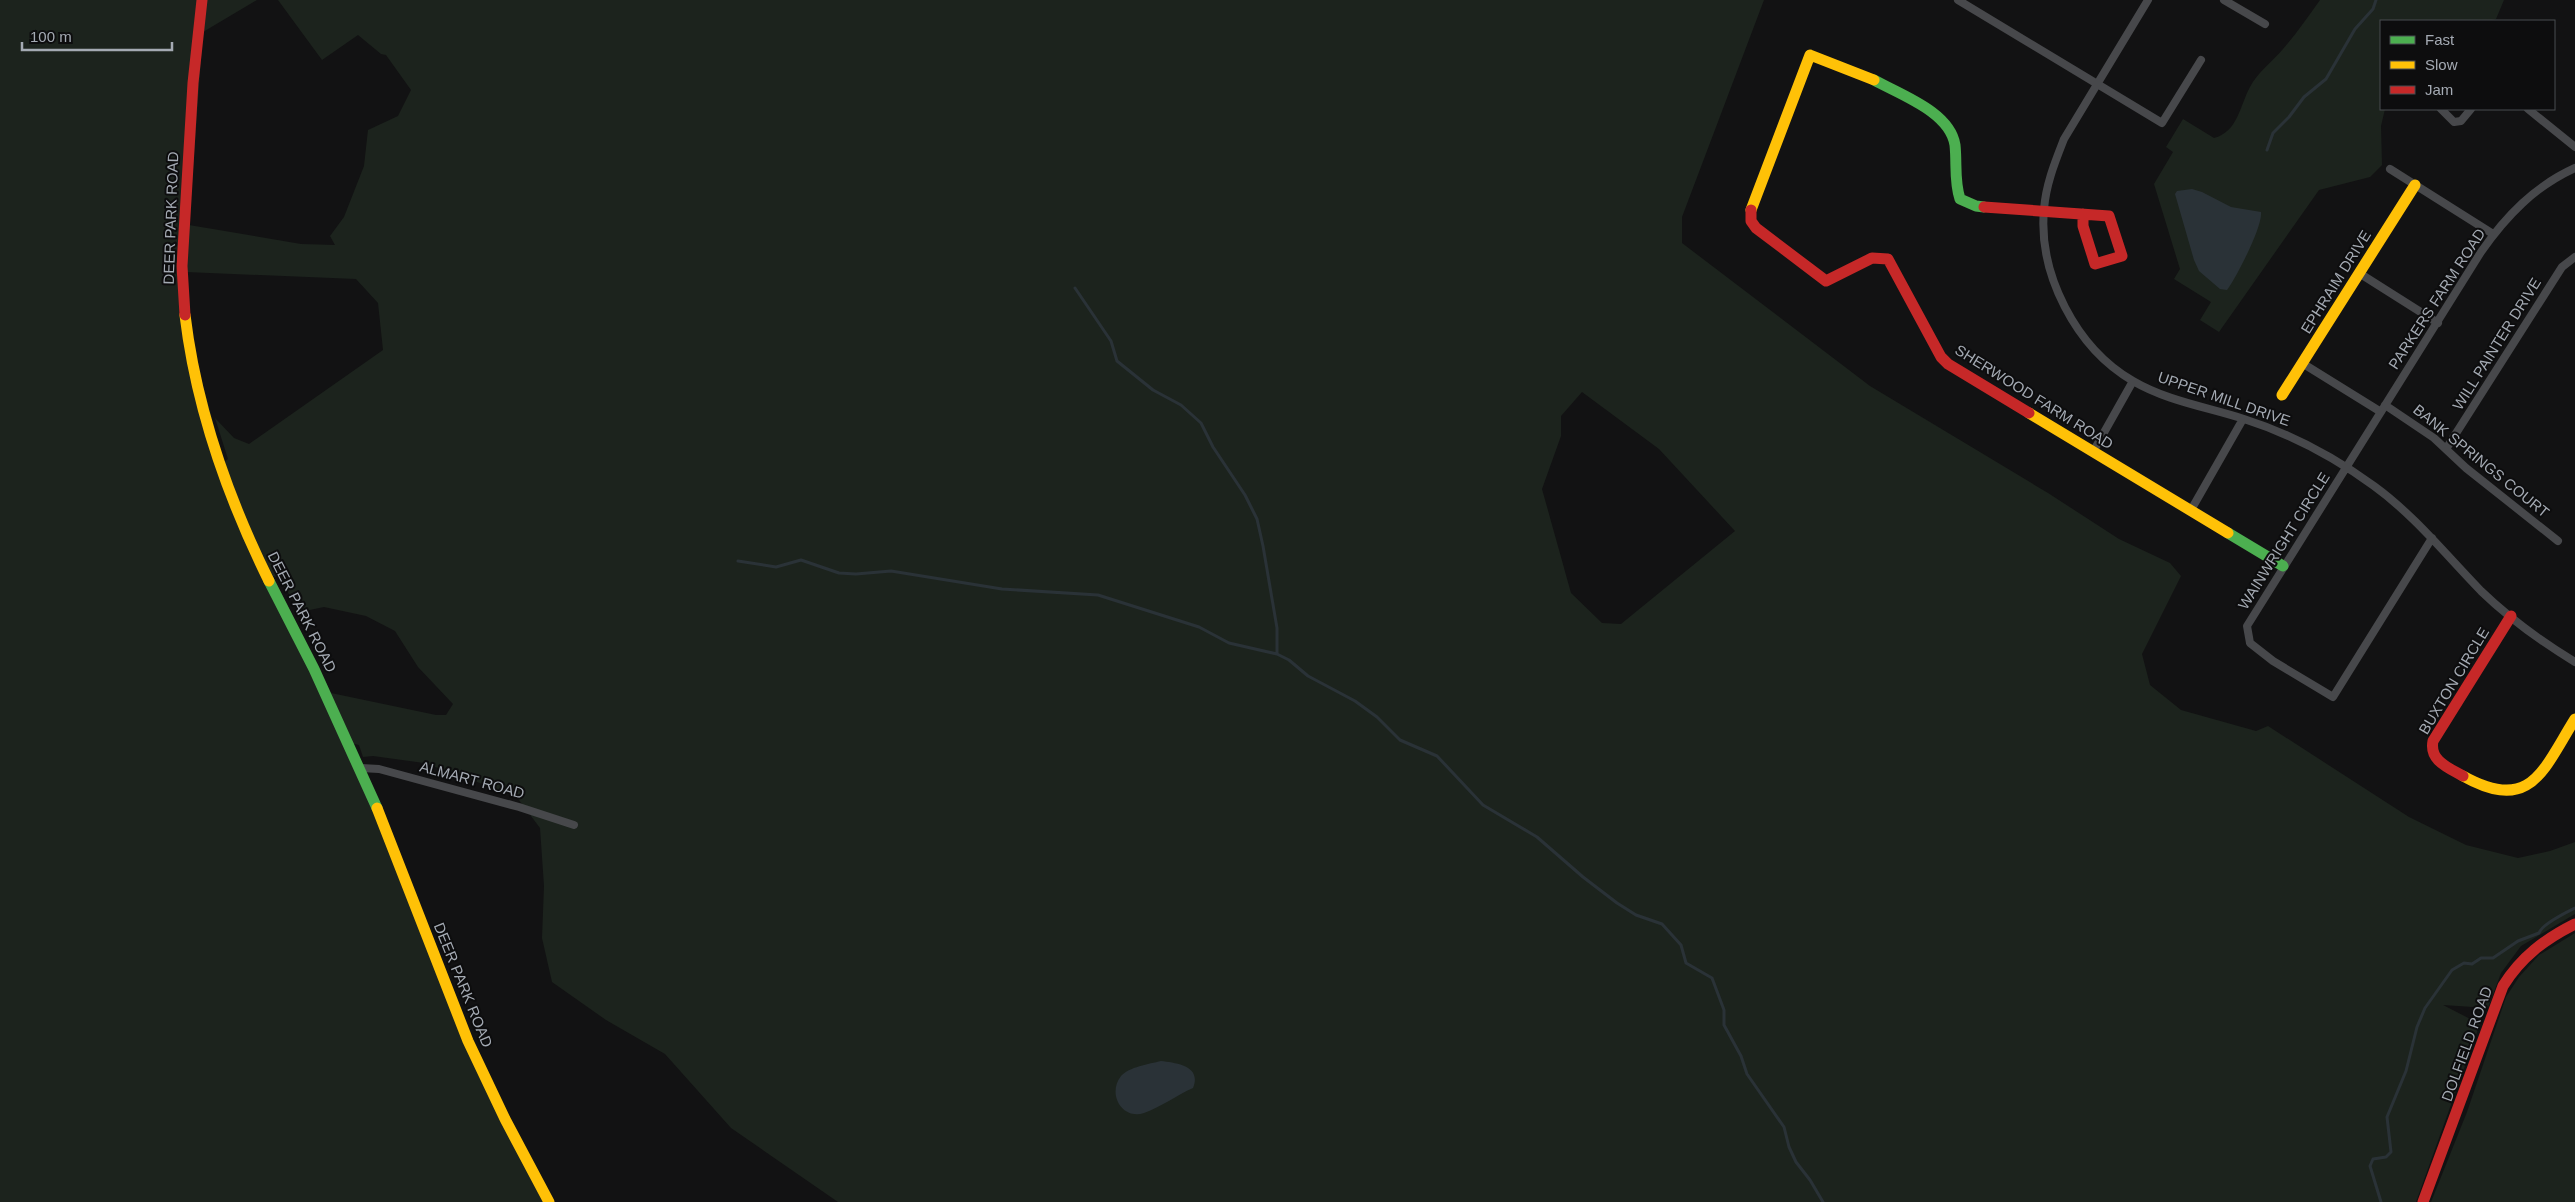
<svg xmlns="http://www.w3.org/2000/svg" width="2575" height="1202" viewBox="0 0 2575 1202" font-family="Arial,sans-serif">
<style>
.green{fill:#1c231d;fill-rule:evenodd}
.water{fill:#2a3237}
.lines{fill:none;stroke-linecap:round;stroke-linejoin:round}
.stream{stroke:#2a3237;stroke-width:3}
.street{stroke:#47484b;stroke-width:8}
.fast{stroke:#4caf50;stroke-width:11}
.slow{stroke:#ffc107;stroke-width:11}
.jam{stroke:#c62828;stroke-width:11}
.labels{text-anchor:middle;stroke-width:4;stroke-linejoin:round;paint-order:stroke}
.street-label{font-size:15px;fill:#a4aab3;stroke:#0d0d0e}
</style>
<rect width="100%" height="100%" fill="#121213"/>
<!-- green -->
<path class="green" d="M0,0H257L203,32L189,225L301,244L335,245L330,236L344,217L364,166L368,130L398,116L411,90L386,55L381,54L358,35L322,60L278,0H1764L1682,217V243L1870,386L2048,493L2119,539L2170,563L2181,576L2142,654L2150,685L2181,710L2256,731L2268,726L2409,817L2466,845L2518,858L2550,851L2575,842V914L2521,946L2501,973L2488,1008L2443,1005L2480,1024L2416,1202H838L731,1128L665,1054L606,1020L552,982L542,938L544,886L540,828L516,796L424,763L373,756L363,757L359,745L343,741L377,818L465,1046L544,1202H0ZM186,272L356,279L378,303L383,350L249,444L234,438L215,418L228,459L224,462L193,349ZM1582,392L1659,449L1735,531L1621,624L1602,623L1571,593L1542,489L1561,436V416ZM273,576L279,578L300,612L324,607L366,616L395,631L418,667L453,704L446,715H436L331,693Z
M2320,0H2504L2496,19L2489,21H2381V109H2385L2381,126L2382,165L2370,177L2319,190L2219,332L2200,320L2211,302L2174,279L2180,269L2154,184L2173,152L2166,147L2183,119L2214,138C2238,132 2240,105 2250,87C2258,72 2272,62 2283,49C2296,34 2308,17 2320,0Z
M2575,933V1202H2431L2467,1112L2506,997L2519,977L2539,955Z"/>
<!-- water -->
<path class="water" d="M2192,189L2202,192L2231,207L2261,212C2263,226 2236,278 2227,290L2220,289L2199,271L2194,260L2175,194L2177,191Z
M1161,1061C1177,1063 1202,1066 1193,1088C1177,1095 1161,1107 1144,1113C1122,1120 1107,1094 1121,1076C1129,1067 1149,1064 1161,1061Z"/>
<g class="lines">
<!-- stream -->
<path class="stream" d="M2267,150L2273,133L2289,117L2304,97L2326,79L2355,29L2373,9L2376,0
M1075,288L1111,341L1117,361L1153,390L1181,405L1201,423L1213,447L1245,495L1257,519L1263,546L1277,628V654
M738,561L776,567L801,560L839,573L856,574L891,571L1002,589L1098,595L1199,627L1229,643L1277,654L1289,660L1308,676L1355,701L1377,717L1400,740L1437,756L1483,805L1537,837L1583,877L1617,903L1636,915L1662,924L1681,945L1686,963L1712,978L1724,1010V1025L1741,1056L1747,1074L1784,1127L1789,1147L1796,1162L1810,1180L1823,1202
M2381,1202L2370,1166L2373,1159L2386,1157L2391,1152L2387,1117L2406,1071L2417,1027L2425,1008L2452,970L2464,963L2472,964L2481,958H2493L2518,941L2539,933C2542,924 2565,913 2575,908"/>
<!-- street -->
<path class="street" d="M1958,0L2162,123L2201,60
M2148,0L2064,139C2055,162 2046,184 2044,209C2038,274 2076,348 2133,381C2167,401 2207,407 2244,419C2291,434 2334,457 2374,486C2414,515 2446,555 2481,591C2509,618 2542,642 2575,662
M2224,0L2265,24
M2441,109L2454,122L2461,121L2471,109
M2528,109L2575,147
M2390,169L2493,234
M2359,273L2438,323
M2302,363L2381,412
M2385,405L2434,438L2466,468L2558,541
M2446,449L2562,267L2575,257
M2093,452L2133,381
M2191,510L2243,419
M2432,538L2333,697L2273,661L2250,643L2247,626L2481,252C2506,216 2535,186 2575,168
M361,768L379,769L519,807L574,825"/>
<!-- fast -->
<path class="fast" d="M1874,80C1901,95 1950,112 1955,145C1957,164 1954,181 1960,199L1976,206L1984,207
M2228,533L2283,566
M269,581L314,669L377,808"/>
<!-- slow -->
<path class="slow" d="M1751,210L1810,55L1874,80
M185,315C196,407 228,498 269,581
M2282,395L2415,185
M2029,413L2228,533
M2463,776C2531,814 2543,770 2575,719
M377,808L468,1041L505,1119L549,1202"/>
<!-- jam -->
<path class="jam" d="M1984,207L2109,216L2122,256L2095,264L2083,226V214
M1751,210V221L1756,228L1826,281L1872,258L1888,259L1941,357L1948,364L2029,413
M185,315L182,266L193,83L202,0
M2463,776C2449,768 2429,761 2433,741L2511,616
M2423,1202L2503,986C2521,957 2545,939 2575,924"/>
</g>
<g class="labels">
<!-- street labels -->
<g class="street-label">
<text transform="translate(171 218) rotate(-88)" y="5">DEER PARK ROAD</text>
<text transform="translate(2336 282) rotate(-58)" y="5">EPHRAIM DRIVE</text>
<text transform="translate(2437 299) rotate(-57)" y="5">PARKERS FARM ROAD</text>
<text transform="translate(2497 344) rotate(-58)" y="5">WILL PAINTER DRIVE</text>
<text transform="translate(2034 397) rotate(32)" y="5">SHERWOOD FARM ROAD</text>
<text transform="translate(2224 399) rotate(19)" y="5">UPPER MILL DRIVE</text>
<text transform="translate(2481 461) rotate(39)" y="5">BANK SPRINGS COURT</text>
<text transform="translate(2284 541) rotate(-58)" y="5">WAINWRIGHT CIRCLE</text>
<text transform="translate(302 612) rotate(63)" y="5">DEER PARK ROAD</text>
<text transform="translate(2454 681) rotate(-59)" y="5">BUXTON CIRCLE</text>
<text transform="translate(472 780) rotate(15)" y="5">ALMART ROAD</text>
<text transform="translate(463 985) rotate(68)" y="5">DEER PARK ROAD</text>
<text transform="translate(2467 1044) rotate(-70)" y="5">DOLFIELD ROAD</text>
</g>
</g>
<!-- legend -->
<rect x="2380" y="20" width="175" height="90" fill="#0d0d0e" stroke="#494c50"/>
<rect x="2390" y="36" width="25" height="8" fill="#4caf50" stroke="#494c50"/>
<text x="2425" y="45" font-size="15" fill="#a4aab3">Fast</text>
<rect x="2390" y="61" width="25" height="8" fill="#ffc107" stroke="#494c50"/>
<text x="2425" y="70" font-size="15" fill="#a4aab3">Slow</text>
<rect x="2390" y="86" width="25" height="8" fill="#c62828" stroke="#494c50"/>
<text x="2425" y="95" font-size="15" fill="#a4aab3">Jam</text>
<!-- scale -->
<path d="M22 42v8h150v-8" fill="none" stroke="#a4aab3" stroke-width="2.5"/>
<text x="30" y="42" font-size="15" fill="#a4aab3" stroke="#0d0d0e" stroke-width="4" paint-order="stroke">100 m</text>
</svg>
